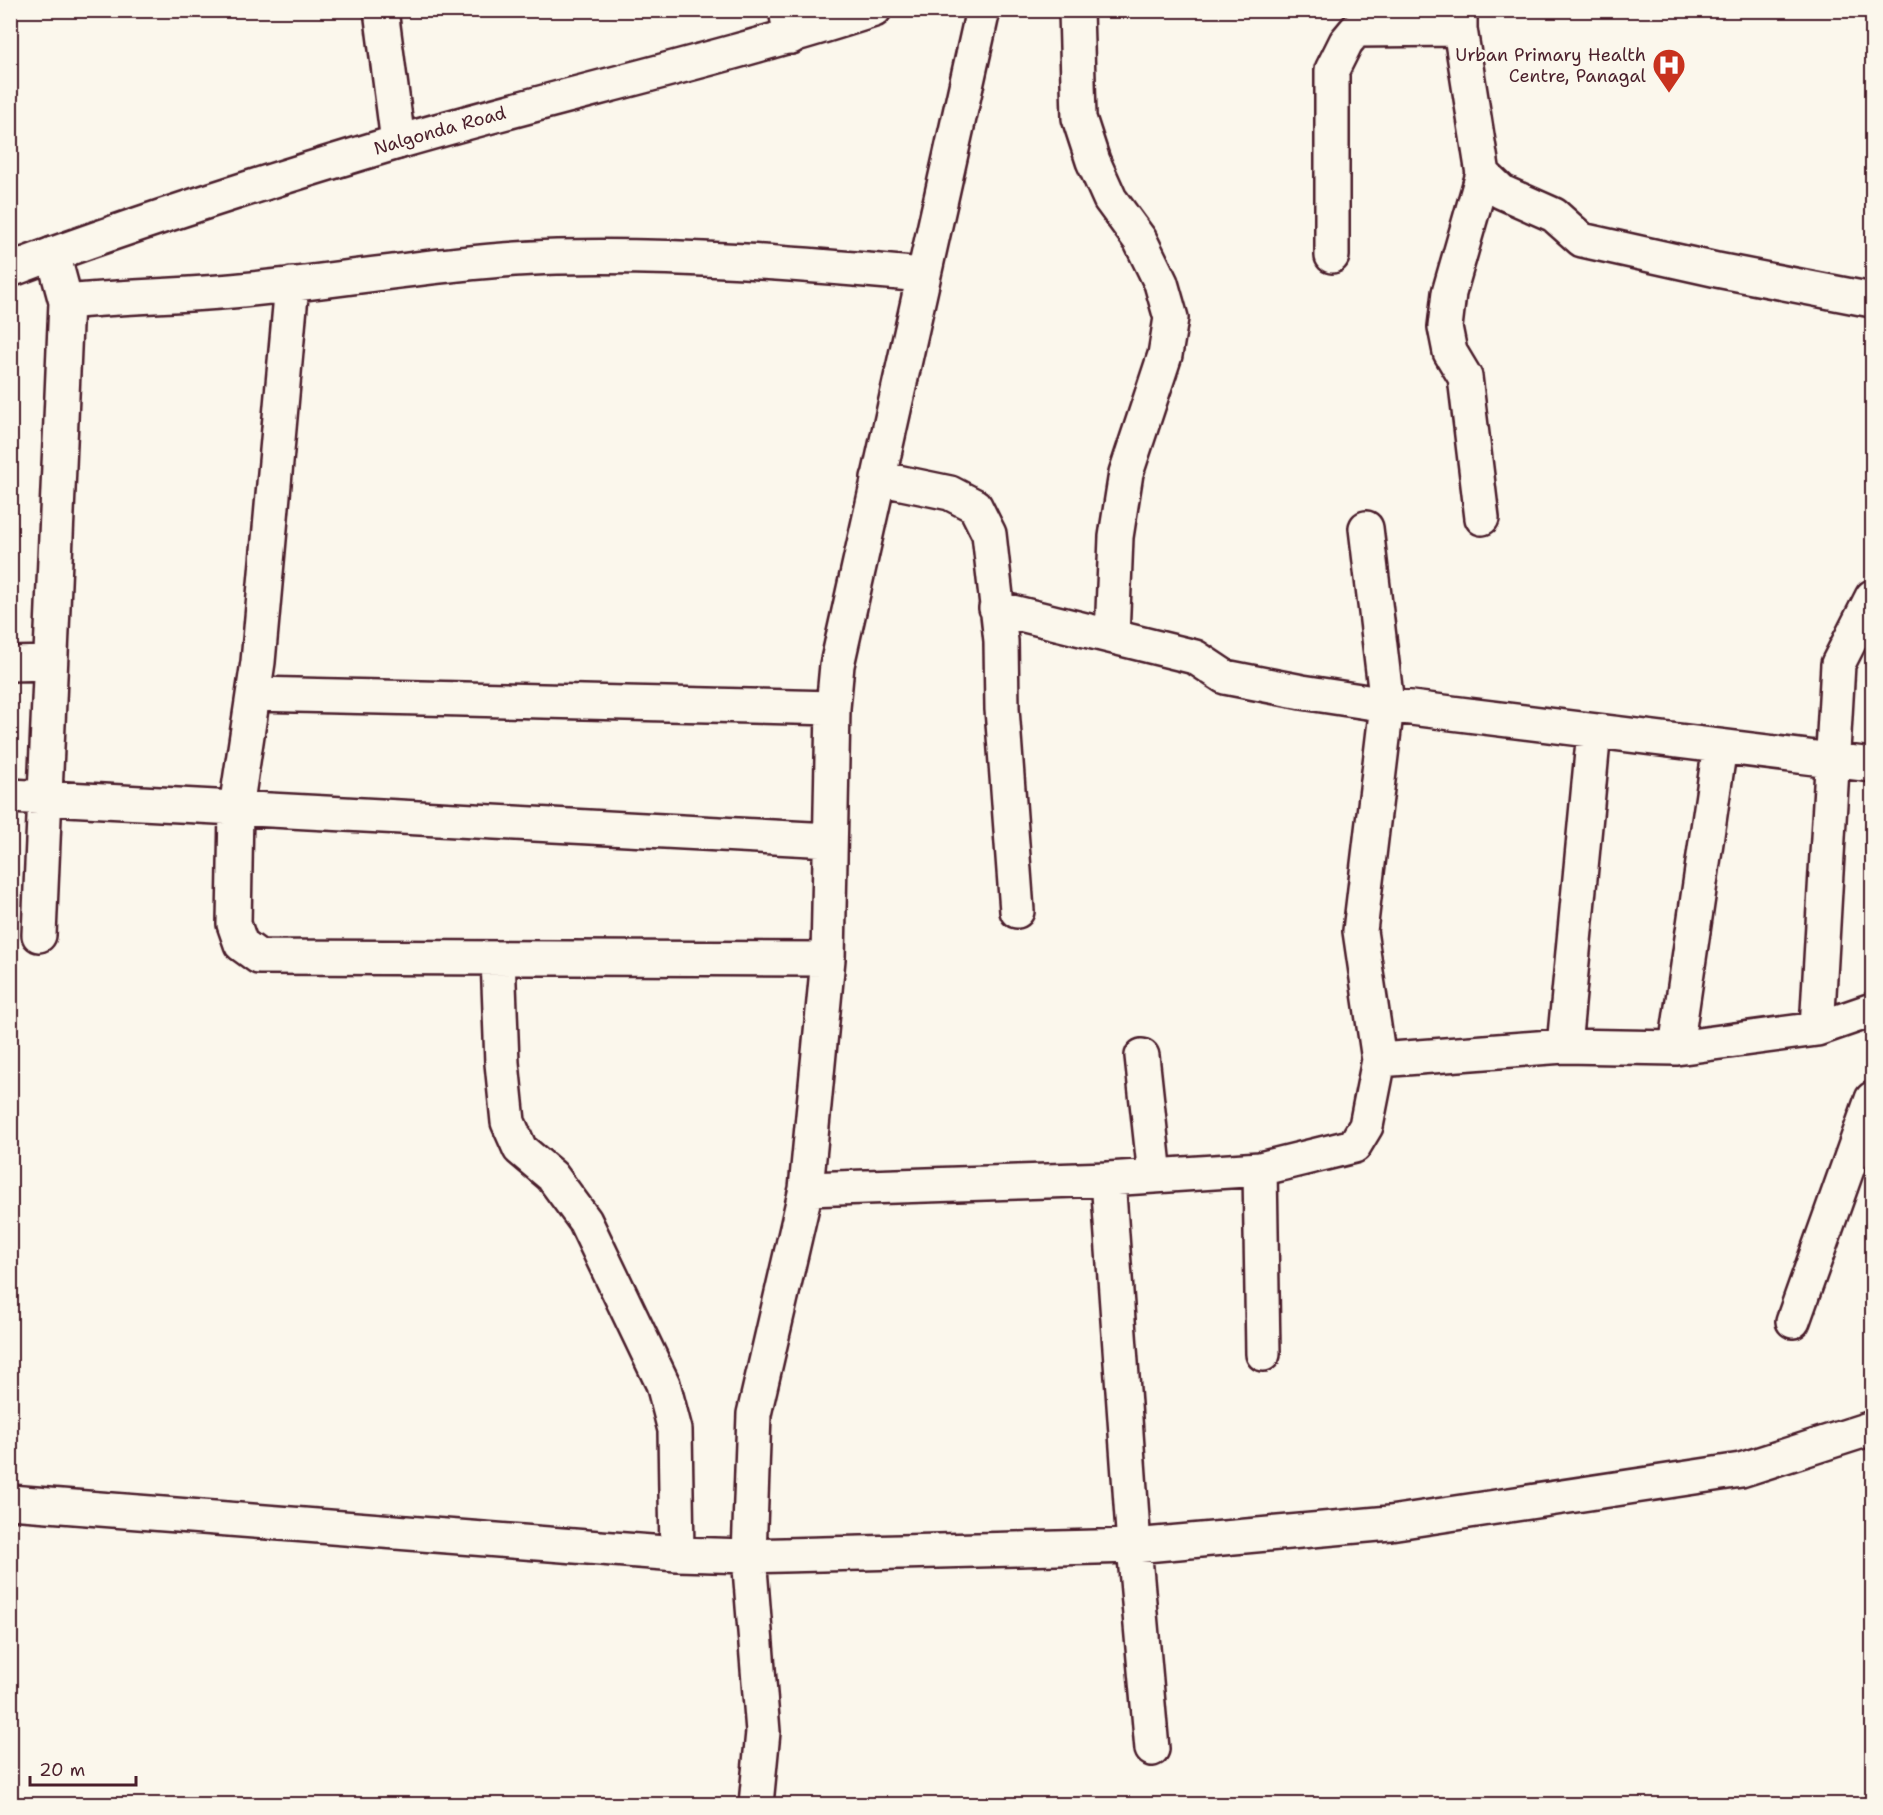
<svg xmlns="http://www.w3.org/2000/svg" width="1883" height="1815" viewBox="0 0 1883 1815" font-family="'Shantell Sans',sans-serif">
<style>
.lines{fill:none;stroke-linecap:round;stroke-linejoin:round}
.minor-casing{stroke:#4a1f2b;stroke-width:38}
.secondary-casing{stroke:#4a1f2b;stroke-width:38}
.minor{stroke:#fbf7ec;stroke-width:33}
.secondary{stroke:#fbf7ec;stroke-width:33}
.labels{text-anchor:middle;stroke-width:5;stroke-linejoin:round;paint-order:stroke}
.poi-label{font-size:18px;fill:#4a1f2b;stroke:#fbf7ec;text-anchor:end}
.street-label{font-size:18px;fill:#4a1f2b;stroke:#fbf7ec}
</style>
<rect width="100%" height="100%" fill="#fbf7ec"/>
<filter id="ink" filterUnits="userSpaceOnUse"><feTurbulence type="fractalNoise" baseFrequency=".0167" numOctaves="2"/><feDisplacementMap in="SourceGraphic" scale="12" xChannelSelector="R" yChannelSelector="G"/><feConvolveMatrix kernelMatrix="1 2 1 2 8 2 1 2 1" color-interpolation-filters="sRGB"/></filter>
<g filter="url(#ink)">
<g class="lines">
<!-- minor casing -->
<g class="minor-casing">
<path id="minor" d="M381,10L398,142
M786,10L791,37
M1076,10L1079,118L1093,161L1110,199L1140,240L1161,283L1171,318L1165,355L1126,473L1116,537L1112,636
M1460,10V29L1483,174L1502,192L1554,215L1582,240L1717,270L1872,300
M53,254L66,302C125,296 184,296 242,290C347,280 452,260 557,257C680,254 801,264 923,275
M1332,256V70L1346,42L1356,30L1460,29
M292,284L258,662L236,808L234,924L241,944L259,957L828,959
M878,478L950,493L975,506L989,534L1001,641L1002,709L1017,911
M1482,518L1465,377L1450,352L1445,327L1449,293L1483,174
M1366,528L1387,705L1360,931L1379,1060
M996,608L1195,657L1225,677L1302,692L1387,705L1872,765
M10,664L50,663
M254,694L833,708
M10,796L830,840
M39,935L66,302
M498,958L502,1063L508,1122L520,1149L552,1176L585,1221L663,1384L675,1430L677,1554
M1817,1029L1838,664L1872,597
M1564,1046L1594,731
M1676,1048L1720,746
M1142,1056L1155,1176
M1260,1169L1263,1354
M1108,1179L1134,1546L1152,1749
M806,1189L1108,1179L1260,1169L1354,1146L1366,1126L1379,1060L1564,1046L1676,1048L1817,1029L1872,1010
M1793,1321L1872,1099
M10,1502L677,1554L749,1556L1134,1546L1390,1523L1741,1470L1872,1428
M756,1804L763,1732L749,1556L754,1414L806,1189L828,959L833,708L837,665L983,10"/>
</g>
<!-- secondary casing -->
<g class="secondary-casing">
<g id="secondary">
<path id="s1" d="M10,270C137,222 268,181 398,142C556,96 717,61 874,10"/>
</g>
</g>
<!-- minor -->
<use href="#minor" class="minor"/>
<!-- secondary -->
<use href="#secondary" class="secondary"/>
</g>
</g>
<!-- icons -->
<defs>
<g id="hospital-pin" transform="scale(1.725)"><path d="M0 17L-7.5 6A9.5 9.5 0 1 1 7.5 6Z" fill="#c8321e" stroke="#fbf7ec"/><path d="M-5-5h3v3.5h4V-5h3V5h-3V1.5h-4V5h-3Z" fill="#fff"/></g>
</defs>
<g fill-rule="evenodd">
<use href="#hospital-pin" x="1669" y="65"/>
</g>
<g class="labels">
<!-- poi labels -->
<g class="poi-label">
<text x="1646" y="61">Urban Primary Health<tspan x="1646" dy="21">Centre, Panagal</tspan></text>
</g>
<!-- street labels -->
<g class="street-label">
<text dy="6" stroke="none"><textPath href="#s1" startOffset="452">Nalgonda Road</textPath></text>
</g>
</g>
<!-- margin -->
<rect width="1883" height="1815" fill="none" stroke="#fbf7ec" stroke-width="36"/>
<rect x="18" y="18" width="1847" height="1779" fill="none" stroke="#4a1f2b" stroke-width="2" filter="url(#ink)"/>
<!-- scale -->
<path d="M30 1776v9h106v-9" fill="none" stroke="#4a1f2b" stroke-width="3"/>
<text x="39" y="1776" font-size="18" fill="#4a1f2b" stroke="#fbf7ec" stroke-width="4.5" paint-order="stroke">20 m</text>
</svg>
